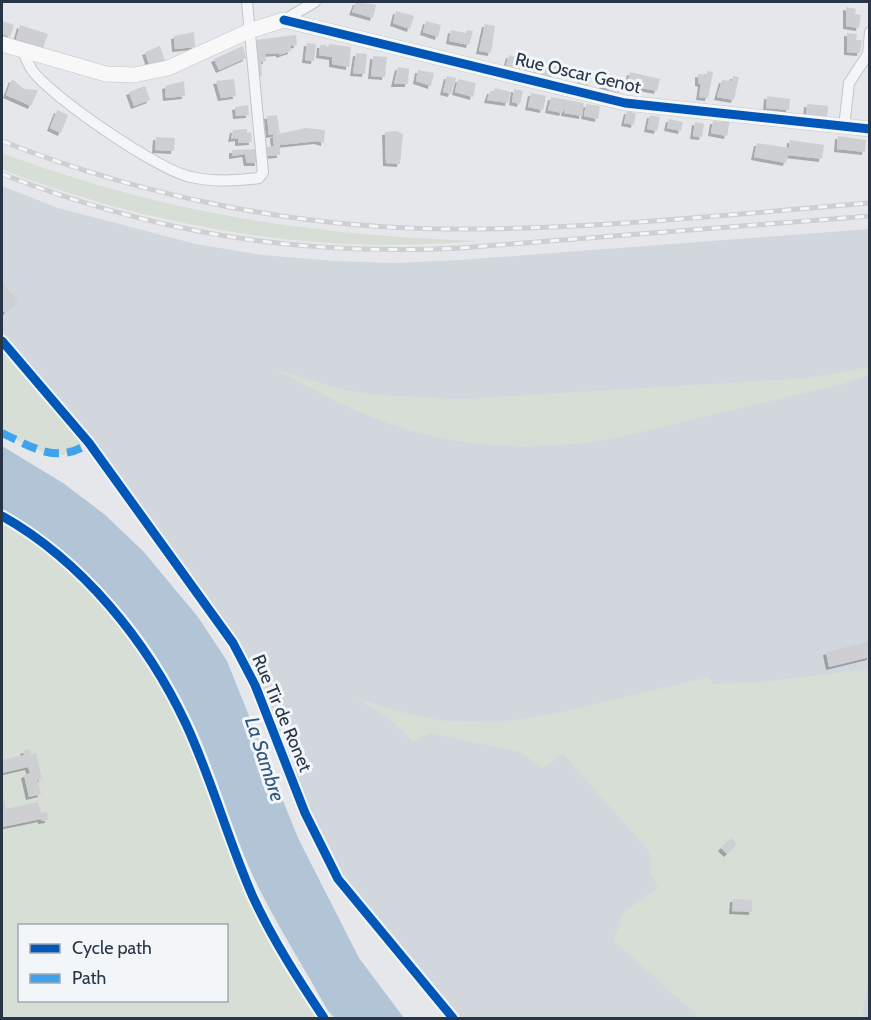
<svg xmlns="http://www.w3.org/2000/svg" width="871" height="1020" viewBox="0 0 871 1020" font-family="Cabin,sans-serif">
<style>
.built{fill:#d2d7dd}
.green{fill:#d6ded5;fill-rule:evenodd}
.water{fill:#b1c5d7}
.building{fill:#cdcfd3;filter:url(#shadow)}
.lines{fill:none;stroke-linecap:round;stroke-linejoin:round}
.street-casing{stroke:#c3c5c8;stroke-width:12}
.secondary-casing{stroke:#c3c5c8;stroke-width:16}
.street{stroke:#f4f5f7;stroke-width:10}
.secondary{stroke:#f8f8f8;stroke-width:15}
.rail-casing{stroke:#cdcfd1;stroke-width:5}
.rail{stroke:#f3f6f9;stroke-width:3;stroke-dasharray:9;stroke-linecap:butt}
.quiet{stroke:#3ea3ec;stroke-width:8;stroke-dasharray:15 8;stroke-linecap:butt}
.cycleway-casing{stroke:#f3f6f9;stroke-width:13}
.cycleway{stroke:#0057b8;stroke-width:9}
.labels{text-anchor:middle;stroke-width:6;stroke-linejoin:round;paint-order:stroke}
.street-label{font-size:18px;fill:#283546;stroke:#f3f6f9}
.water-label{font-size:20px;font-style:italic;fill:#2e557f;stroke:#f3f6f9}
</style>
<defs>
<filter id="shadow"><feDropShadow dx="-3" dy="3" stdDeviation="0" flood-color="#0004"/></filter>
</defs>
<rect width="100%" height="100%" fill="#e5e7ea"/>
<!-- built -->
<path class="built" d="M2,186L58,208L196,244L262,255L334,261L395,263L461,260L869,229V1018H461L388,934L341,873L310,813L256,677L204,592L92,439L2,335Z"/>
<!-- green -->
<path class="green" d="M2,153C162,213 308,235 478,241C318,255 161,229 11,173L2,169Z
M2,351L34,378L89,443L64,455L43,452L2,433Z
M869,367V375L842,384L620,437C544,452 464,450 390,424C350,410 312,388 274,369L344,390L377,395L461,399L808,378Z
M2,516C82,561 148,641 186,724C217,793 238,867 267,936C279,965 300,992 316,1018H2ZM20,926H226V1000H20Z
M869,669L870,970L862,1018H700L614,941L623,913L658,888L650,871V852L563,754L543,768L520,752L430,733L413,742L394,723L359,699L416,716L447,721L500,722L562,712L709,677L712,684L762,682Z"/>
<!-- water -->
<path class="water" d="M2,446L63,483L104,514L143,551L198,617L227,661L298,838L359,958L404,1018H335L328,1011C303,965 270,915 249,867C230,823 217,776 197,731C156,639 90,559 2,510Z"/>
<!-- building -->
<path class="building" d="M356,2L376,5L373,18L352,12Z
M846,7L856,9L855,14L861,15L859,28L846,26Z
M396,11L414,16L410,29L393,23Z
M2,21L14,25L10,37L2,34Z
M426,21L441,25L438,37L423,32Z
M485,24L495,26L491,53L479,51Z
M20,25L48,34L43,48L16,39Z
M451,30L466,33L467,30L473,31L469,45L449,41Z
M194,32L195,47L175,49L174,36Z
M847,33L857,34L856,40H862L860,53L847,52Z
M296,35L297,45L290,46L291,51L279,55V53L265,54L266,61L261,62L262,76L255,77V40Z
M307,43L316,44L314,61L305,60Z
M329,44L351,47L349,67L332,64V57L319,55L320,45H326L328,49Z
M160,46L165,61L150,67L145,52Z
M243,46L246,58L219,70L214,59Z
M356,53L367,54L365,74L353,73Z
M509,55L521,59L520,70L506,66Z
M373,56L387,57L385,77L371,76Z
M530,57L558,65L555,77L527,71Z
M398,67L409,69L408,84H394Z
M418,70L434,73L431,86L416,81Z
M582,71L592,74L588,86L579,84Z
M707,71L713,72L708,98L699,97L701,84L698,83V74L707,75Z
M630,72L660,79L657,91L627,85Z
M606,73L615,76L614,81L622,84L619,95L602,86Z
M447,76L456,78L451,94L443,92Z
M733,76L739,77L734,100L717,97L722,80L732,81Z
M12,79L24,89L38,90L31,106L6,95Z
M234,79L236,96L221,98L216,81Z
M458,79L476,83L473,97L455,92Z
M184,81L185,96L166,98L165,86Z
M145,86L150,100L134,106L129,92Z
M495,88L511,92L508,103L487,100L490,91H494Z
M514,89L523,91L520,104L512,102Z
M531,93L546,96L543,110L528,107Z
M767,96L790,99L789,110L766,108Z
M551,97L584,103L582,116L564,113L565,107L562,113L548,110Z
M586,104L600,106L598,119L584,116Z
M807,104L828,106L827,118L806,116Z
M248,105L249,115L236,116L235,107Z
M57,110L68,115L61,133L50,128Z
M627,111L636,113L634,125L624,123Z
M277,115L280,133L269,135L267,116Z
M650,115L660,117L657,131L647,129Z
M669,119L683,122L681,131L667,128Z
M723,119L730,120L727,136L711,133L713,121L722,122Z
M695,122L704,124L702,137L693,136Z
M306,128L325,130L324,143L317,141L280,145V155L267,156L266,147L274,146L273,135Z
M247,129V133L251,132L252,142L238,143V138L231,139L233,130Z
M396,131L403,134L400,164L386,163L385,132Z
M838,136L866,140L865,152L837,149Z
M156,137L175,138L174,151L155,150Z
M790,140L824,145L822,159L788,155L786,163L754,157L757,143L789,148Z
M256,149L258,163H247L245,154L232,156V150Z
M2,282L18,301L5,313L2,310Z
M870,641V657L829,667L826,652Z
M30,749L31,755L36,753L42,779L37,780L41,794L29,797L24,775L30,773L28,767L2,773V760L24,755L23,751Z
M2,791L6,809L38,802L41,813L47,812L48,820L41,821V819L2,827Z
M731,838L737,844L727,854L721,848Z
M733,899L752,900V912L732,911Z"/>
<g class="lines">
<!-- street casing -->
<g class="street-casing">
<path id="street" d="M284,20L315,2
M22,49C25,56 28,64 32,70C50,96 159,171 191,177C213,182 237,181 259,178L263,172L247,2
M844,127L849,83L868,54L870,32
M2,341L89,443L233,643L255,685L305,813L338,879L453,1018"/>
</g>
<!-- secondary casing -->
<g class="secondary-casing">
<path id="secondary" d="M2,44L106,74L134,75L168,68L249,31L284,20L625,103L870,129"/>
</g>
<!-- street -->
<use href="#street" class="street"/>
<!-- secondary -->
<use href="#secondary" class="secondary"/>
<!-- rail casing -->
<g class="rail-casing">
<path id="rail" d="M2,141C146,198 307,230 462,229C598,229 734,214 870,203
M2,174C154,233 296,256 460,248L870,216"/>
</g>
<!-- rail -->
<use href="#rail" class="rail"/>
<!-- quiet -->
<path class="quiet" d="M2,433C32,447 58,465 89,443"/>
<!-- cycleway casing -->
<g class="cycleway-casing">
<path id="cycleway" d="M284,20L625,103L870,129
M2,341L89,443L233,643L255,685L305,813L338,879L453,1018
M2,516C82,561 147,641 186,724C212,780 228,840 253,897C273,940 298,979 324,1018"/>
</g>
<!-- cycleway -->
<use href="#cycleway" class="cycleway"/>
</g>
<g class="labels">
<!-- street labels -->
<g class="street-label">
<text transform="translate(578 73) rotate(13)" y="6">Rue Oscar Genot</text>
<text transform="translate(282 713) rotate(67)" y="6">Rue Tir de Ronet</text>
</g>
<!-- water labels -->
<g class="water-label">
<text transform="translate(265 759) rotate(72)" y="7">La Sambre</text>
</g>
</g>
<!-- border -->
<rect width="871" height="1020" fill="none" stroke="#283546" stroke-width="6"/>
<!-- legend -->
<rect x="18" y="924" width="210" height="78" fill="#f3f6f9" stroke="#a2a9b1" stroke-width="1.5"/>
<rect x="30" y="944" width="30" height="9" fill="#0057b8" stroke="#a2a9b1" stroke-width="1.5"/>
<text x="72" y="954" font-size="18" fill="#283546">Cycle path</text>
<rect x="30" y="974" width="30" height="9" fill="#3ea3ec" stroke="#a2a9b1" stroke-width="1.5"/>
<text x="72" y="984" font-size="18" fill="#283546">Path</text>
</svg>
